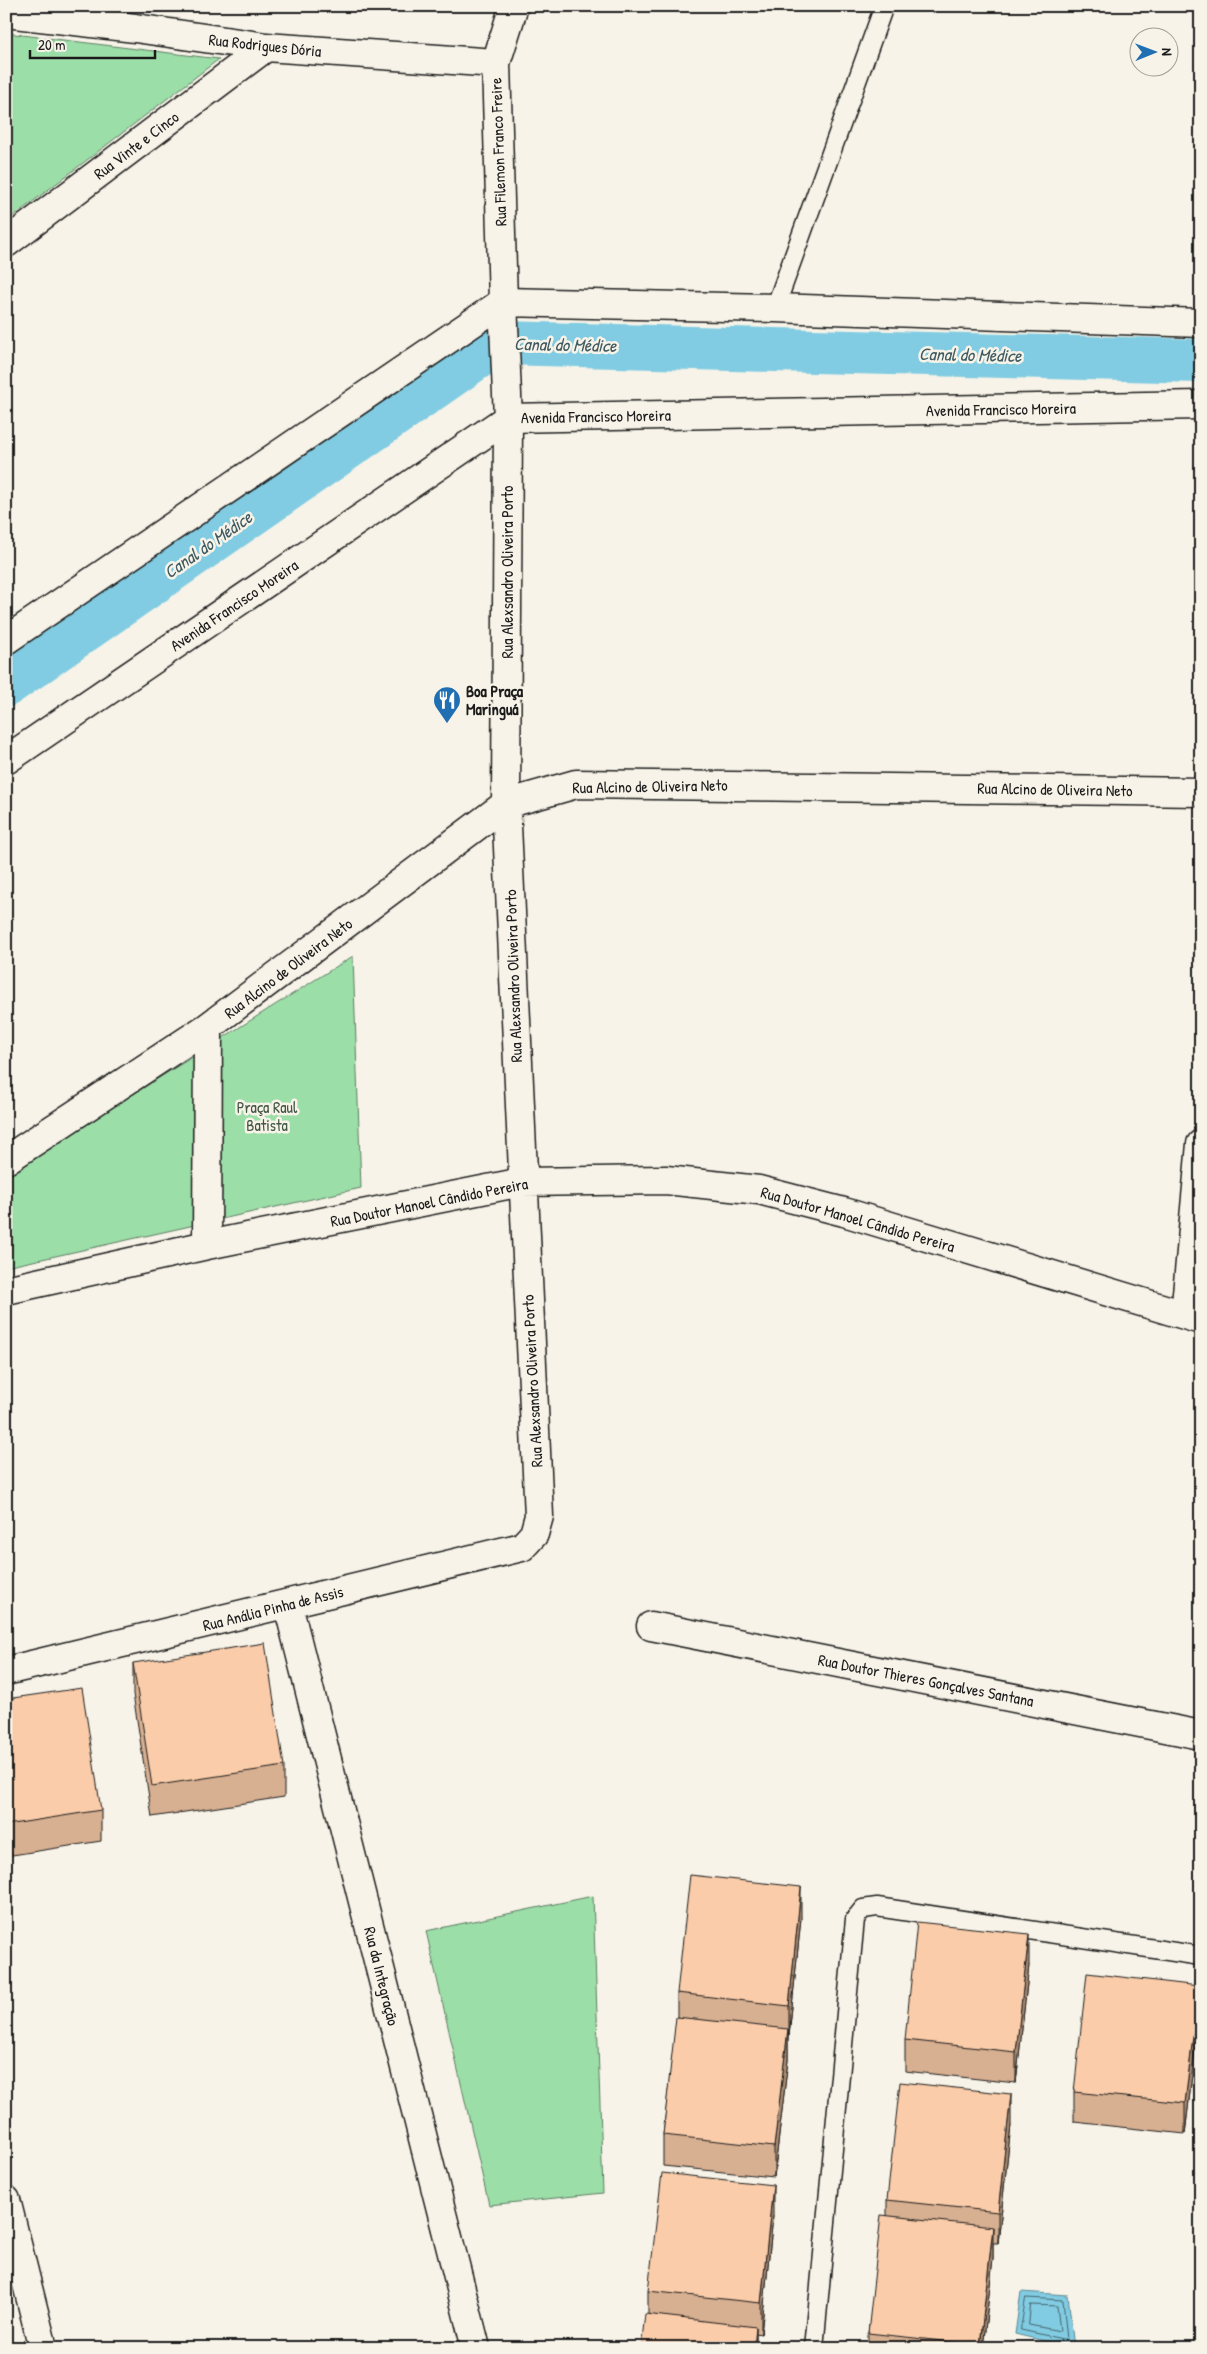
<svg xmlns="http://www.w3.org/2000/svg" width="1207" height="2354" viewBox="0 0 1207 2354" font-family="'Patrick Hand',sans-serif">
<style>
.green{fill:#9cdea8;stroke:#5c7d62}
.water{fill:#81cce2;stroke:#598693}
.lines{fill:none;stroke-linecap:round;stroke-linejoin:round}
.shore{stroke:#44626b;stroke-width:1}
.canal{stroke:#81cce2;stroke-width:44}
.lane-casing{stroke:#1c1c1c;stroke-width:21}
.street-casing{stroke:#1c1c1c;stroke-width:31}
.secondary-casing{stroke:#1c1c1c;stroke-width:31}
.lane{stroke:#f7f3e8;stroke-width:18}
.street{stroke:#f7f3e8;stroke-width:28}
.secondary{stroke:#f7f3e8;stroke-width:28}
.wall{fill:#d7af91;stroke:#1c1c1c}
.shaded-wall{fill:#af8f76;stroke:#1c1c1c}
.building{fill:#facca9;stroke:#1c1c1c}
.labels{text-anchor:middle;stroke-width:5;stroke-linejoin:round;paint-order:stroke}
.street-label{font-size:16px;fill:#1c1c1c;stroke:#f7f3e8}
.poi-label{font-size:16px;font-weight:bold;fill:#1c1c1c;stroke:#f7f3e8;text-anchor:start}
.park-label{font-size:16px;fill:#425646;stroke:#f7f3e8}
.water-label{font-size:18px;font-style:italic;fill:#3f5a61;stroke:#f7f3e8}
</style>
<rect width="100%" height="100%" fill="#f7f3e8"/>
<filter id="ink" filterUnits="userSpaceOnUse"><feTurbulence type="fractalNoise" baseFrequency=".02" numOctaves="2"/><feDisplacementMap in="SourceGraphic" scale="10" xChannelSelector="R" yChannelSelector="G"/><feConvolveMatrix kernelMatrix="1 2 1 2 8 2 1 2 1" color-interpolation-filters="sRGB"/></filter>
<g filter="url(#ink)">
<!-- green -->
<path class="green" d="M6,33L219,59L6,222Z
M353,956L361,1188L6,1267V1174Z
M593,1896L603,2193L489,2205L426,1931Z"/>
<!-- water -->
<path class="water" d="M1021,2292L1068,2295L1074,2348L1015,2334Z"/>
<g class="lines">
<!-- shore -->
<path class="shore" d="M1026,2298L1063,2300L1067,2340L1021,2330Z
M1031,2305L1057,2306L1060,2331L1029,2325Z"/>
<!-- canal -->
<path class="canal" d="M6,685L498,343L1201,361"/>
<!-- lane casing -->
<g class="lane-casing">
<path id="lane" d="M775,308L884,6
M814,2348L855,1919L863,1909L877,1907L1201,1956"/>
</g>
<!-- street casing -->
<g class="street-casing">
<path id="street" d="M6,13L135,28L266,47L496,63
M6,243L266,47
M503,302L496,63L514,6
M6,1160L208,1027L506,804L576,784L1201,792
M207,1245L208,1027
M6,1290L207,1245L522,1182L666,1180L759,1190L844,1212L1201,1320
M1185,1315L1201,1144
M288,1605L476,2348
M651,1626L1201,1735
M6,1671L522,1547L534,1534L539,1516L506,804L508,418
M6,2200L43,2348"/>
</g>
<!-- secondary casing -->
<g class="secondary-casing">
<path id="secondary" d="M503,302L508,418
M6,640L503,302L775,308L1201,323
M6,760L508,418L1201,405"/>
</g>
<!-- lane -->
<use href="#lane" class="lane"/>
<!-- street -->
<use href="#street" class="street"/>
<!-- secondary -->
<use href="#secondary" class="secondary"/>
</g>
<!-- wall -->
<path class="wall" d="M133,1663L284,1766V1797L152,1817L133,1694Z
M6,1699L101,1810V1841L6,1856Z
M801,1918L789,2036H788V2060L774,2177L663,2166V2135L677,2017V1993Z
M1029,1965L1016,2083L905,2071V2040Z
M1199,2016L1185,2134L1074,2122V2092Z
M1011,2125L998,2243H993V2258L983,2348H868V2333L887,2216V2200Z
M773,2216L761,2334L756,2333V2348L648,2315V2291Z"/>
<!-- shaded-wall -->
<path class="shaded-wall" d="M801,1887V1918L789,2036V2006Z
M1029,1934V1965L1016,2083V2052Z
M1199,1986V2016L1185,2134V2103Z
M788,2029V2060L774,2177V2147Z
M1011,2094V2125L998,2243V2212Z
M773,2185V2216L761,2334V2303Z
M993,2227V2258L983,2348H980Z
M756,2327V2348H754Z"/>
<!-- building -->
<path class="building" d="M265,1643L284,1766L152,1786L133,1663Z
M82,1688L101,1810L6,1825V1699Z
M690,1875L801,1887L789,2006L677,1993Z
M917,1922L1029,1934L1016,2052L905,2040Z
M1087,1973L1199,1986L1185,2103L1074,2092Z
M676,2017L788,2029L774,2147L663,2135Z
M900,2082L1011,2094L998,2212L887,2200Z
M662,2173L773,2185L761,2303L648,2291Z
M881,2215L993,2227L980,2345L868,2333Z
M645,2314L756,2327L754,2348H641Z
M1056,2342L1106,2348H1055Z"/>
</g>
<!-- icons -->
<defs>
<g id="restaurant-pin" transform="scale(1.4375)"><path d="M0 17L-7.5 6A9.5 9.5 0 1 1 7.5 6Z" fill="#1f6fb2" stroke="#f7f3e8"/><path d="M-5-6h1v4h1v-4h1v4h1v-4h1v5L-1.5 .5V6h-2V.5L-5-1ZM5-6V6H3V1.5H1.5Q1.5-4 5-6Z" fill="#fff"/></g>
</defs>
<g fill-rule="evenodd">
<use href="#restaurant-pin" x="447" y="700"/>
</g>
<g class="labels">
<!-- street labels -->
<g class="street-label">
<text transform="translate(265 45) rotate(6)" y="6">Rua Rodrigues Dória</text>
<text transform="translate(136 145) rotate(-37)" y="6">Rua Vinte e Cinco</text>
<text transform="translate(498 152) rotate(-92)" y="6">Rua Filemon Franco Freire</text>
<text transform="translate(1001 409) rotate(-1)" y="6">Avenida Francisco Moreira</text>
<text transform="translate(596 416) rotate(-1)" y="6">Avenida Francisco Moreira</text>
<text transform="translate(507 572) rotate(-90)" y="6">Rua Alexsandro Oliveira Porto</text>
<text transform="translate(234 605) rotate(-34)" y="6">Avenida Francisco Moreira</text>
<text transform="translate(650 786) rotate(-1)" y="6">Rua Alcino de Oliveira Neto</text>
<text transform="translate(1055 789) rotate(1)" y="6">Rua Alcino de Oliveira Neto</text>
<text transform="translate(288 968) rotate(-37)" y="6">Rua Alcino de Oliveira Neto</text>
<text transform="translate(513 976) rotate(-92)" y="6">Rua Alexsandro Oliveira Porto</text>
<text transform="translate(429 1202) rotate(-11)" y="6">Rua Doutor Manoel Cândido Pereira</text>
<text transform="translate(858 1219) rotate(16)" y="6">Rua Doutor Manoel Cândido Pereira</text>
<text transform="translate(532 1381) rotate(-93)" y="6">Rua Alexsandro Oliveira Porto</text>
<text transform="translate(273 1608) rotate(-14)" y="6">Rua Anália Pinha de Assis</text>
<text transform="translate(926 1680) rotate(11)" y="6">Rua Doutor Thieres Gonçalves Santana</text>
<text transform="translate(382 1976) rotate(76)" y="6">Rua da Integração</text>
</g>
<!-- poi labels -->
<g class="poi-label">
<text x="466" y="697">Boa Praça<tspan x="466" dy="18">Maringuá</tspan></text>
</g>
<!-- park labels -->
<g class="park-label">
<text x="267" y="1113">Praça Raul<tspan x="267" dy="18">Batista</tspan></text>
</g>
<!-- water labels -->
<g class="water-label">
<text transform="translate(565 345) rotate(1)" y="6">Canal do Médice</text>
<text transform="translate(970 355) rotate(1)" y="6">Canal do Médice</text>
<text transform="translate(208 545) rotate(-35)" y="6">Canal do Médice</text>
</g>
</g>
<!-- margin -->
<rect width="1207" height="2354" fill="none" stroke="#f7f3e8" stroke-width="25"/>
<rect x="12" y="12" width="1182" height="2329" fill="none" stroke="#1c1c1c" stroke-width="2" filter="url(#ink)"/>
<!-- north arrow -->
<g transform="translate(1154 52) rotate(89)"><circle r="24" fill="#f7f3e8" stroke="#9f9d96"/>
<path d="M0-4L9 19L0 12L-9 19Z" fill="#1f6fb2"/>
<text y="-8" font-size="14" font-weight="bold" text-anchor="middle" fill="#1c1c1c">N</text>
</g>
<!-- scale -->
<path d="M30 50v8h125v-8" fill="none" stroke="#1c1c1c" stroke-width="2.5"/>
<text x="38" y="50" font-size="15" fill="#1c1c1c" stroke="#f7f3e8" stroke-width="4" paint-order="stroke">20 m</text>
</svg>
